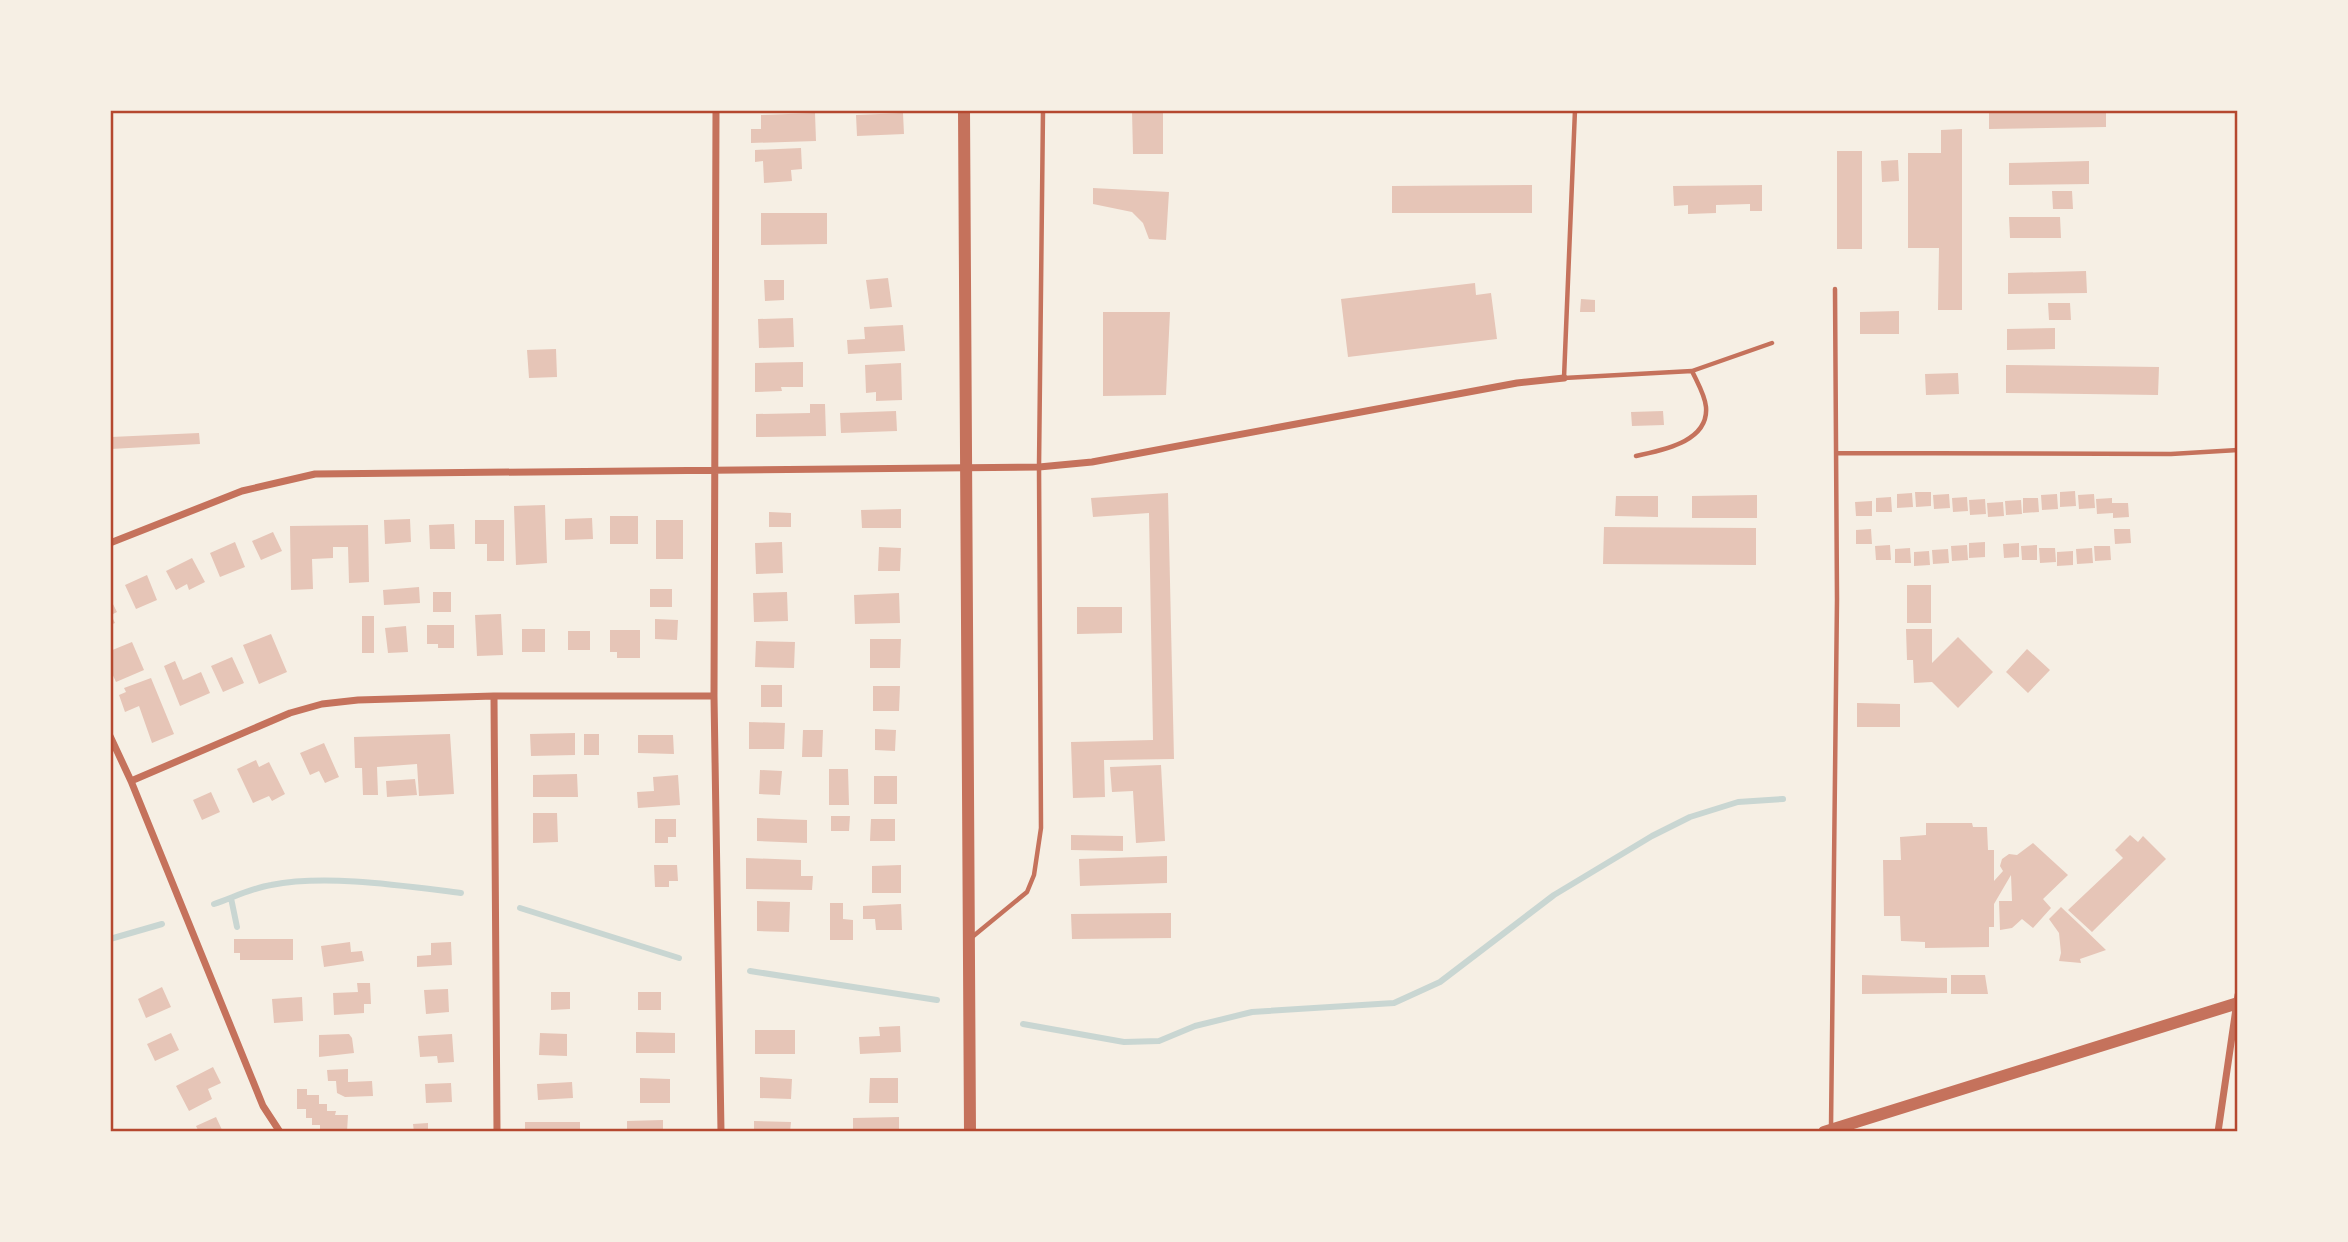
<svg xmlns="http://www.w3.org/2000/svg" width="2348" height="1242" viewBox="0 0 2348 1242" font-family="Signika,sans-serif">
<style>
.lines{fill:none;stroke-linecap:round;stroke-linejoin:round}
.stream{stroke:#c9d6d2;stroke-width:6}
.building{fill:#e6c5b7}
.service{stroke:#c5725c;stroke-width:4.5}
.minor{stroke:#c5725c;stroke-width:7}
.tertiary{stroke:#c5725c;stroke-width:12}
.neatline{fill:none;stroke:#b5482f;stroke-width:2.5}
</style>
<rect width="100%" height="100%" fill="#f6efe4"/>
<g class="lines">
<!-- stream -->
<path class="stream" d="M231,898L237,927
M214,904C232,898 252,888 271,885C327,874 404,886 461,893
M520,908L679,958
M110,939L162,924
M750,971L937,1000
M1023,1024L1124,1042L1159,1041L1195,1026L1252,1012L1394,1003L1440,982L1554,895L1652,836L1690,817L1738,802L1783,799"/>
</g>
<!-- building -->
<path class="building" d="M1132,110H1163V154H1133Z
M1989,110H2106V127L1989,129Z
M815,113L816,141L751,143V129H761V115Z
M903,113L904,134L857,136L856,115Z
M1962,129V310H1938L1939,248H1908V153H1941V130Z
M801,148L802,169L791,170L792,181L764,183L763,161L755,162V150Z
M1837,151H1862V249H1837Z
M1898,160L1899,181L1882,182L1881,161Z
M2089,161V184L2009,185V163Z
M1532,185V213H1392V186Z
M1762,185V211H1750V204L1716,205V213L1688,214V205L1674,206L1673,186Z
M1093,188L1169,192L1166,240L1149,239L1143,223L1132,212L1093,204Z
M2052,191H2072L2073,209H2053Z
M761,213H827V244L761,245Z
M2009,217H2060L2061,238H2010Z
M2086,271L2087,293L2008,294V273Z
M888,278L892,307L870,309L866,280Z
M764,280H784V300L765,301Z
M1475,283L1476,295L1491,293L1497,339L1348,357L1341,299Z
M1581,299L1595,300V312H1580Z
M2048,303H2070L2071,320H2049Z
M1899,311V334H1860V312Z
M1103,312H1170L1166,395L1103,396Z
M793,318L794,347L759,348L758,319Z
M903,325L905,351L848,354L847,340L865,339L864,327Z
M2055,328V349L2007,350V329Z
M556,349L557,377L529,378L527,350Z
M803,362V387H781L782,391L755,392V363Z
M901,363L902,400L876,401V392L866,393L865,365Z
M2006,365L2159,367L2158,395L2006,393Z
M1958,373L1959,394L1926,395L1925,374Z
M810,404H825L826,436L756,437V414L810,413Z
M896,411L897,431L841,433L840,413Z
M1663,411L1664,425L1632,426L1631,412Z
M199,433L200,444L111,449V437Z
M2075,491L2076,506L2060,507V492Z
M1915,492H1931V506L1916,507Z
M1168,493L1174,759L1104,760L1105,797L1073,798L1071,742L1153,740L1149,513L1093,517L1091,498Z
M1912,493L1913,507L1897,508V494Z
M1949,494L1950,508L1934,509L1933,495Z
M2057,494L2058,509L2042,510L2041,495Z
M2094,494L2095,508L2079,509L2078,495Z
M1757,495V518H1692V496Z
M1616,496H1658V517L1615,516Z
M1891,497L1892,512H1876V498Z
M1967,497L1968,511L1953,512L1952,498Z
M2023,498H2038L2039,512L2023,513Z
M2112,498V503H2128L2129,517L2113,518V513L2097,514L2096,499Z
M1985,499L1986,514L1970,515L1969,500Z
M2021,500L2022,514L2006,515L2005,501Z
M1872,501V516H1856L1855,502Z
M2003,502L2004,516L1988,517L1987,503Z
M545,505L547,563L516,565L514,506Z
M901,509V528H862L861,510Z
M769,512L791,513V527H769Z
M610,516H638V544H610Z
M592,518L593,539L565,540V519Z
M410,519L411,542L385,544L384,520Z
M475,520H504V561H487V544H475Z
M656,520H683V559H656Z
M454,524L455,549H430L429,525Z
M368,525L369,582L349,583L348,547H333V558L312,559L313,589L291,590L290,526Z
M1604,527L1756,528V565L1603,564Z
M1871,529L1872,544H1856V530Z
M2114,529H2130L2131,543L2115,544Z
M273,532L282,551L261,560L252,541Z
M235,542L245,567L220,577L210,553Z
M782,542L783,573L756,574L755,543Z
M1985,542V557L1969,558V543Z
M2019,543V557L2004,558L2003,544Z
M1890,545L1891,560H1876L1875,546Z
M1967,545L1968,560L1952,561L1951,546Z
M2037,545V560H2022L2021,546Z
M2094,546H2110L2111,560L2095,561Z
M879,547L901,548L900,571H878Z
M1910,548L1911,563H1895V549Z
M2039,548H2055L2056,562L2040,563Z
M2092,548L2093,563L2077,564L2076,549Z
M1948,549L1949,563L1933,564L1932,550Z
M1929,551L1930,565L1914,566V552Z
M2073,551V565L2057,566V552Z
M192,558L205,582L189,590L187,584L176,590L166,571Z
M147,575L157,600L136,609L125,585Z
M1907,585H1931V623H1907Z
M419,587L420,603L384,605L383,590Z
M650,589H672V607H650Z
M433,592H451V612H433Z
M787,592L788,621L754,622L753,593Z
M899,593L900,623L855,624L854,595Z
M110,598L117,612L111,615L115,623L110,625Z
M1077,607H1122V633L1077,634Z
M501,614L503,655L477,656L475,615Z
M362,616H374V653H362Z
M655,619L678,620L677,640L655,639Z
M427,625H454V648H438V644H427Z
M406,626L408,652L388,653L385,628Z
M522,629H545V652H522Z
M1906,629H1932V663L1958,637L1993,672L1958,708L1932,682L1914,683L1913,660H1907Z
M610,630H640V658H617V652H610Z
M568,631H590V650H568Z
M271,634L287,672L259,684L243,645Z
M870,639H901L900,668H870Z
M756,641L795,642L794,668L755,667Z
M132,642L144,670L116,682L110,669V651Z
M2027,649L2050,670L2028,693L2006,672Z
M232,657L244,683L223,692L211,666Z
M175,661L183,680L201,672L210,693L180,706L164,666Z
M151,678L174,734L152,743L139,706L125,712L119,695L126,692L124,688Z
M761,685H782V707H761Z
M873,686H900L899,711H873Z
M1857,703L1900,704V727H1857Z
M749,722L785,723L784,749H749Z
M875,729L896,730L895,751L875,750Z
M803,730H823L822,757H802Z
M575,733V755L531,756L530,734Z
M450,734L454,794L419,796L417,764L377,767L378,795H363L362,768H355L354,737Z
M584,734H599V755H584Z
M638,735H673L674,754L638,753Z
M324,743L339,777L325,783L319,771L310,775L300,753Z
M256,760L259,767L269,762L285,794L272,801L269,796L253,803L237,769Z
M1161,765L1165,841L1136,843L1133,791L1112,792L1110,767Z
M829,769H848L849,805H829Z
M760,770L782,771L780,795L759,794Z
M577,774L578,797H533V775Z
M678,775L680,805L638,808L637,792L654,791L653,777Z
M874,776H897V804H874Z
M415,779L417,795L387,797L386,781Z
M211,792L220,812L202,820L193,800Z
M533,813H557L558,842L533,843Z
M831,816H850L849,831H831Z
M757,818L807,820V843L757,841Z
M655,819H676V837H668V843H655Z
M871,819H895V841H870Z
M1926,823H1972L1973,827H1987L1988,850H1994V881L2003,871L2000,866L2002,859L2009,854L2017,855L2033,843L2068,875L2043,899L2051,908L2033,928L2022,919L2012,928L2000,930L1999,901H2012L2011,875L1994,904V927H1989V947L1925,948V942L1901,941L1900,916H1884L1883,860H1901L1900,837L1926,835Z
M1071,835L1123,836V851L1071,850Z
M2130,835L2138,842L2143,836L2166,859L2092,932L2068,910L2123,858L2115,850Z
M1167,856V883L1080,886L1079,859Z
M746,858L801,860V876H813L812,890L746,889Z
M654,865H677L678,881H669V887H655Z
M901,865V893H872V866Z
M757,901L790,902L789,932L757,931Z
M830,903H843V919L853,920V940H830Z
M901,904L902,930H876L875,919H863V906Z
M2061,907L2079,924L2106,950L2080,959L2081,963L2059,961L2061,953L2059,933L2049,919Z
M1171,913V938L1072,939L1071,914Z
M234,939H293V960H240V953H234Z
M350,942L351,952L362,951L364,961L324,967L321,946Z
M451,942L452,965L417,967V956L431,955V943Z
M1862,975L1947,978V993L1862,994Z
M1951,975H1985L1988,994H1951Z
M357,983H370L371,1004H364V1013L334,1015L333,993L358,992Z
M162,987L171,1007L146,1018L138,999Z
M448,989L449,1012L426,1014L424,990Z
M551,992H570V1009L551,1010Z
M638,992H661V1010H638Z
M302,997L303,1021L274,1023L272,999Z
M900,1026L901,1052L860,1054L859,1037L880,1036L879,1027Z
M755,1030H795V1054H755Z
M636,1032L675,1033V1053H636Z
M171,1033L179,1050L155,1061L147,1044Z
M540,1033L567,1034V1056L539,1055Z
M349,1034L352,1038L354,1053L319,1057V1035Z
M452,1034L454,1062L438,1063L437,1056L420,1057L418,1036Z
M213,1067L221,1083L208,1089L212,1099L189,1111L176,1086Z
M348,1069V1082L372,1081L373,1096L345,1097L337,1093L336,1081H328L327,1070Z
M760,1077L792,1079L791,1099L760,1098Z
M640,1078L670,1079V1103H640Z
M870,1078H898V1103H869Z
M572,1082L573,1098L538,1100L537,1084Z
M451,1083L452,1102L426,1103L425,1084Z
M297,1089H307V1095H319V1104H327V1111H336L335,1115H348L347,1132H320V1125H312V1118H306V1109H297Z
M216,1117L223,1132H199L196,1126Z
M899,1117V1132H853V1118Z
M663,1120V1132H627V1121Z
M754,1121L791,1122L790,1132H754Z
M525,1122H580V1132H525Z
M428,1123V1132H414L413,1124Z"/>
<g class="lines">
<!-- service -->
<path class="service" d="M1575,110L1564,378L1692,371C1697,382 1705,395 1706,407C1709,442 1662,450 1636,456
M1692,371L1772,343
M1837,453L2171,454L2238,450
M971,938L1027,892L1034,875L1041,828L1039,467L1043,110
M1831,1128L1837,599L1835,289"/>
<!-- minor -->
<path class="minor" d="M716,110L714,696L721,1132
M110,543L242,491L315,474L1039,467L1092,462L1517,383L1564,378
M494,696L497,1132
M110,736L131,781L263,1106L280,1132
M131,781L290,713L322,704L358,700L494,696H714
M2218,1132L2238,995"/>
<!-- tertiary -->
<path class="tertiary" d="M964,110L970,1132
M1824,1132L2238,1003"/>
</g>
<!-- border -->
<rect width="2348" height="1242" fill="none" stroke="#f6efe4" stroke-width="224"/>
<rect x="112" y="112" width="2124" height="1018" class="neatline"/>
</svg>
